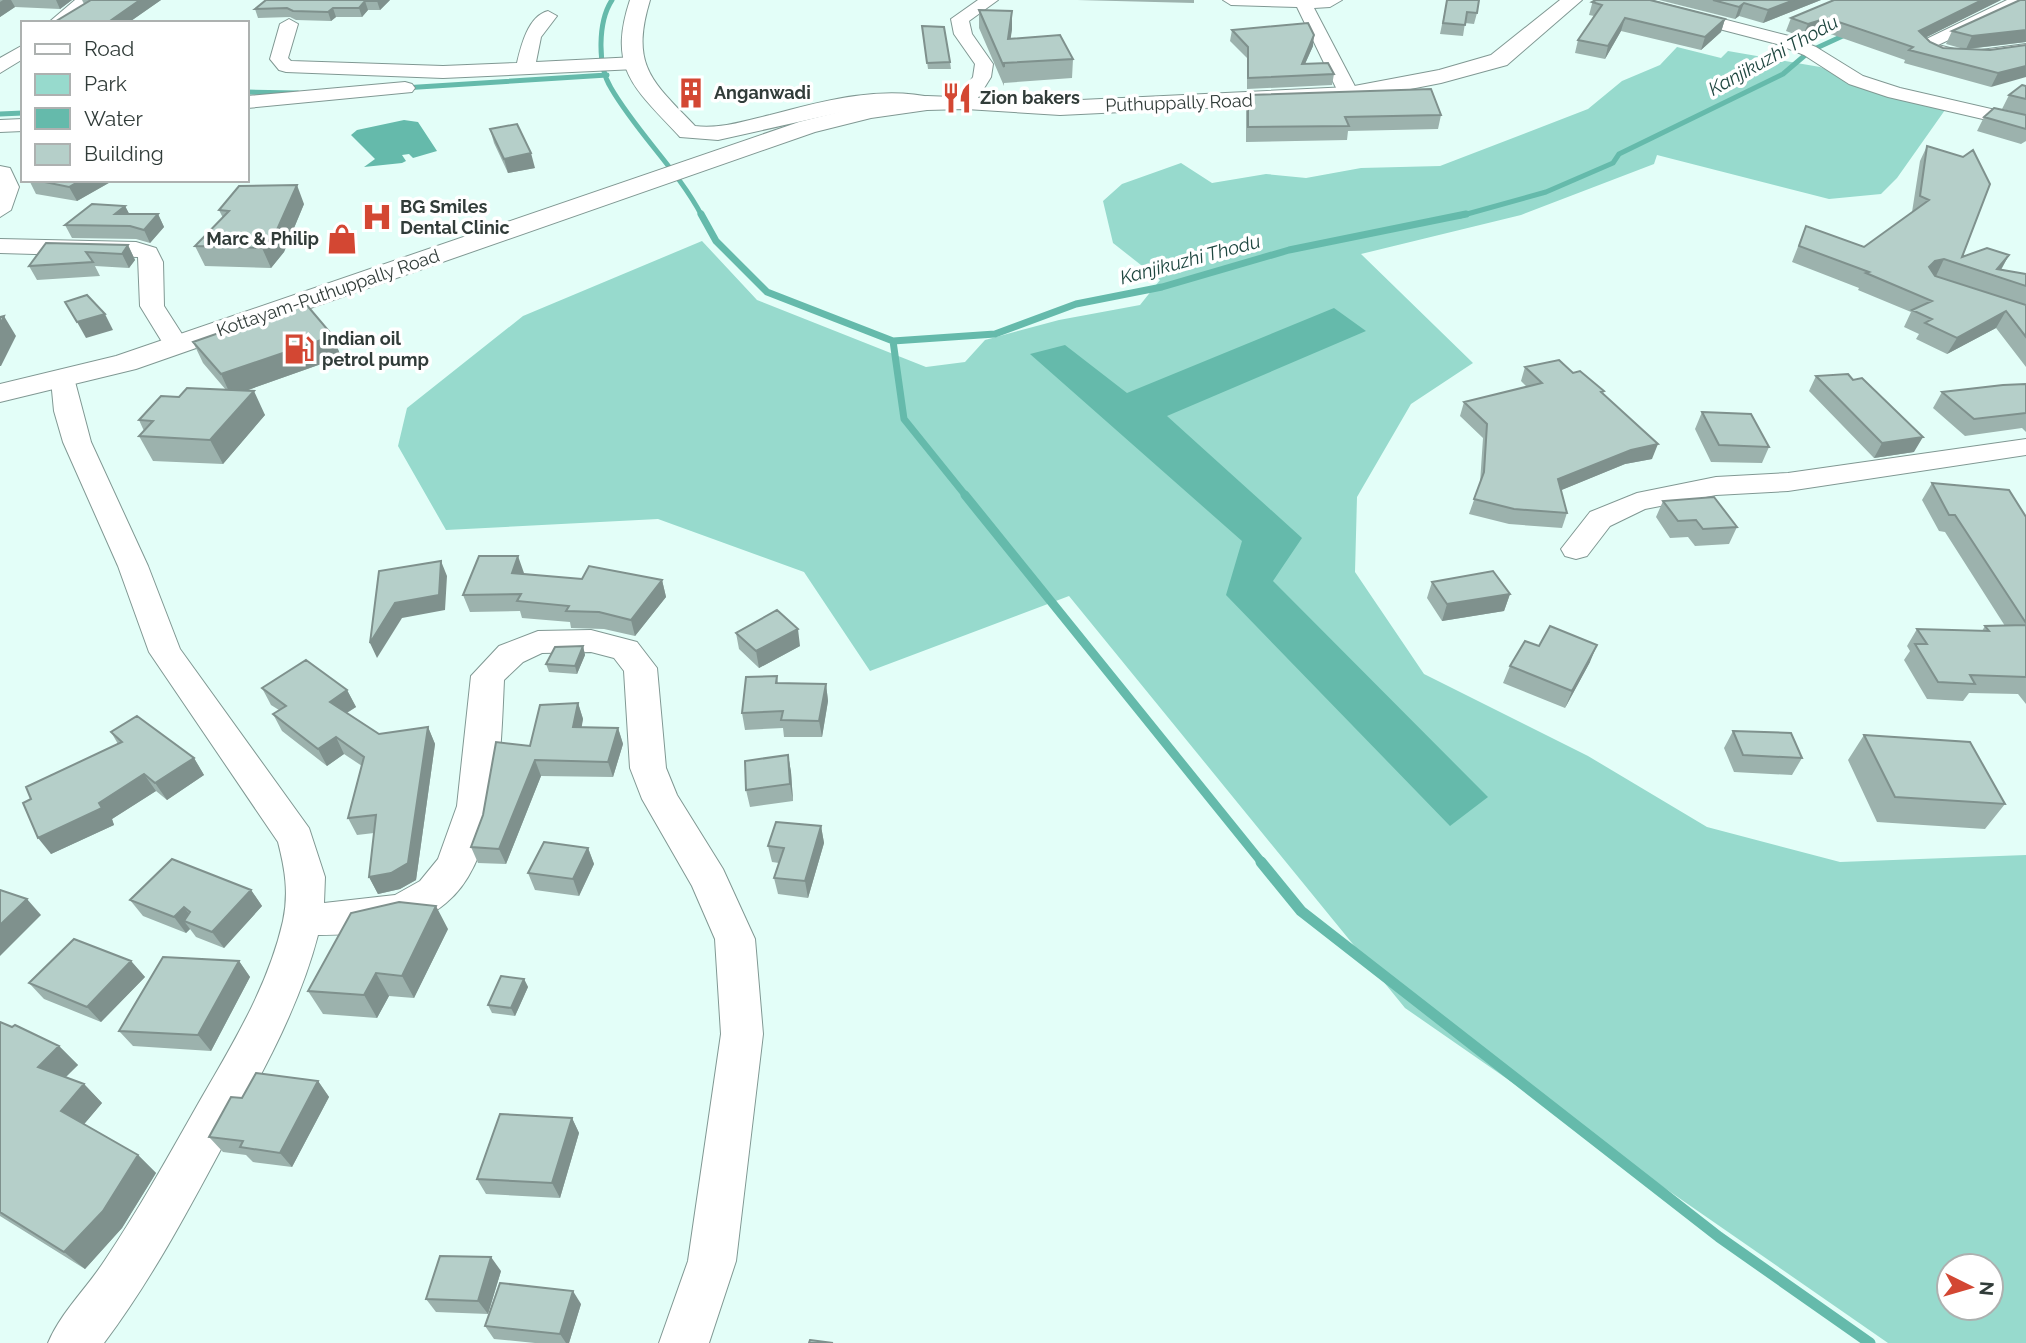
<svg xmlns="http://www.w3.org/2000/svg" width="2026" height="1343" viewBox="0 0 2026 1343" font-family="Raleway,sans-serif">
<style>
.green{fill:#97dacd;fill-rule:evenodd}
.water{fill:#65baab}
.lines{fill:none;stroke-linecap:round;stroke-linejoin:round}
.stream-far3{stroke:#65baab;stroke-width:5}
.stream-far2{stroke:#65baab;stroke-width:7}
.stream-far1{stroke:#65baab;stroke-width:9}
.stream{stroke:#65baab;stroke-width:11}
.street-casing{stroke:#809893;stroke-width:2}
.secondary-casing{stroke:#809893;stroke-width:2}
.primary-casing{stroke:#809893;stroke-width:2}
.street{fill:#fff;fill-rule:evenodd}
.secondary{fill:#fff;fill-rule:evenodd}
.primary{fill:#fff;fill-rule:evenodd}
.wall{fill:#9cb2ad;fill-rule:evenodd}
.shaded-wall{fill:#7f918d}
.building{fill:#b5cfc9;stroke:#7f918d;stroke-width:2}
.labels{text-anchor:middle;stroke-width:7;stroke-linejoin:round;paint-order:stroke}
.far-poi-label{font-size:18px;font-weight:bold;fill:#313c39;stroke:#fff;text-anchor:start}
.far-street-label{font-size:18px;fill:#313c39;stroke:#fff}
.far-water-label{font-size:19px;font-style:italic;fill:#1f4740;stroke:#fff}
</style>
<rect width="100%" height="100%" fill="#e3fef8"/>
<!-- green -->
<path class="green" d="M1677,47L1721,58L1728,51L1820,67L1877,91L1945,110L1897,178L1881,194L1829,199L1657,155L1654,164L1521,215L1361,254L1473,363L1411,404L1357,497L1355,572L1424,674L1588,756L1707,827L1840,862L2026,855V1343H1888L1405,1008L1069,596L870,671L804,572L658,519L446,530L398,446L407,408L523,316L702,241L757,300L926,367L965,362L985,340L1059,320L1140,305L1160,280L1113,243L1103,201L1122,184L1181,163L1212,183L1266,174L1306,178L1361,168L1440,166L1588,109L1622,81L1660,65ZM1949,1266H1991V1308H1949Z"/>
<!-- water -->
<path class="water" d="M404,120L418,122L437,151L413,158L409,154L402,155L406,161L402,163L364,167L375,159L351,135L357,130Z
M1334,308L1366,331L1167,416L1302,538L1273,581L1488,797L1450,826L1226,595L1242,541L1030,354L1065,345L1127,393Z"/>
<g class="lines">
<!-- stream-far3 -->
<path class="stream-far3" d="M612,0C598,21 597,66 611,88C637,133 677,169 702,216
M403,88L607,75
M247,92L298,93
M0,114L23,113
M1460,216L1546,192L1613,163L1619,154L1783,74L1810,51L1847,34"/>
<!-- stream-far2 -->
<path class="stream-far2" d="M701,214L716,241L767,292L893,341L995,334L1076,304L1162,287L1289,250L1466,214
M893,341L904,419L966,496"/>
<!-- stream-far1 -->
<path class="stream-far1" d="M965,495L1263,864"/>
<!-- stream -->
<path class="stream" d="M1261,862L1301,911L1719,1237L1870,1343"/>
<!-- street casing -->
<g class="street-casing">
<path id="street" d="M75,0H94L68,23H48Z
M978,0H998L969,21L972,34L993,64L991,77L973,106L966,108L956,102L973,77L975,64L954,34L951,19Z
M1223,0H1342L1330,7L1314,8L1359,94L1356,98H1342L1339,94L1297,7L1231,5Z
M1621,0H1649L1789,36L1816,47L1863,76L1900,88L2026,117V129L1888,97L1849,84L1804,55L1777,44L1623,4Z
M2007,0H2026V4L1938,45L1966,52L2026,44V54C1996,59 1937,73 1916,44Z
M548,11L557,16L541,37L536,62L636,57L645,63L636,69L443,78L286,72L279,70L270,59L280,24L289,19L298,24L288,58L291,61L443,66L517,63C521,46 528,16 548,11Z
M23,45V59L0,73V58Z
M405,82L412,84L415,88L412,92L247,108V96Z
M23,119V131L0,132V120Z
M0,166L10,168L19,187L11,210L0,217Z
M0,239L136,242L156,248L163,262L164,306L189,345L185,350H167L140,306L138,257L0,253Z
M64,372L73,374L91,442L148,566L180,649L309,828L325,877L324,903L395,895L420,881L438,859L457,806L471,676L499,646L538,631L591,630L637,642L657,668L666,768L677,795L723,869L755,939L763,1034L736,1261L709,1343H659L688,1261L721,1034L715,939L692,886L642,799L630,768L624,671L614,658L591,652L542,653L523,662L504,680C501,744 500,859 446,903C412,932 361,935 318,935C299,1008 262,1073 227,1138C189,1209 152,1279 104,1343H48C61,1312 87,1288 105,1260C139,1209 168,1157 198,1104C232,1045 268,987 283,921C289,893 285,869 278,842L149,652L118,566L63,442L54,411L51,380L55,374Z
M2026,439V455L1788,491L1716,495L1645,509L1610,526L1587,556L1576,559L1565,556L1561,549L1590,512L1637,493L1716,477L1788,473Z"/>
</g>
<!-- secondary casing -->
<g class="secondary-casing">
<path id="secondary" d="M630,0H650C630,66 652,81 695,126C721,129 745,121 770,115C823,101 880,85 935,98L938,103L927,110L886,107L847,111L718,140L680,137C635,88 607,70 630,0Z"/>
</g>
<!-- primary casing -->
<g class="primary-casing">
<path id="primary" d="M1560,0H1582L1507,65L1441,83L1349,101L1060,115L966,109L927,110L871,118L815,132L136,369L0,402V384L116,356L799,122L871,104L927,96L1060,101L1349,87L1439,70L1491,55Z"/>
</g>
<!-- street -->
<use href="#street" class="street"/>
<!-- secondary -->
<use href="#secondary" class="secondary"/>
<!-- primary -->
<use href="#primary" class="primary"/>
</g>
<!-- wall -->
<path class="wall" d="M0,0H72L60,9L15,7L0,17Z
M82,0H161L128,23H53L84,4Z
M266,0H390L380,10H368L362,17H336L331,21L296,20L290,17L258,18L255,9Z
M1077,0H1194V3Z
M1447,0L1477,13L1474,24L1465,23L1463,36L1440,34Z
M1593,0H1650L1725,19L1721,32L1701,50L1621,31L1605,59L1575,53L1578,40L1594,16L1589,15Z
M1659,0H1821L1763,23L1739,16L1735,19Z
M1834,0H2001L1926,37L1930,42L1943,48L1964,49L1946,44L1952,31L2026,0V42L1968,49L1990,50L2026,45L1991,87L1904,63L1905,60L1822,31L1802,37L1786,31L1791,18Z
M979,10L1012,29L1010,39L1073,59L1072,78L1004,83V86L979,28Z
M922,26L950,62L951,69H928Z
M1232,30L1313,46L1305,64L1334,74L1332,85L1247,89V58L1230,41Z
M2026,86V115L2002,109L2009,95Z
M1248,95L1441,115L1438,129L1348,131L1347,140L1246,142V109Z
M2026,115V141L2021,144L1977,131L1984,117Z
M490,129L535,168L508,173L494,143Z
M1927,146L1962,257L2009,255L2001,270L2026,274V367L1996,328L1947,354L1916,339L1919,334L1904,327L1911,312L1858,290L1859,288L1792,262L1806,226L1864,247L1912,212L1920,161ZM1935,276H1936L2005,298Z
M29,180H114L77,201L36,194Z
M304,204L284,252L271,268L205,266L195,246L223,218L219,210Z
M125,206L129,214H158L164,227L150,243L136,239L72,238L65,225Z
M46,243L128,245L135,260L129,268L95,266L100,276L37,280L29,266Z
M333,336L341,357L245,391L265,415L223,464L153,461L139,436L144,431L139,420L179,397L226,390L203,363L193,342Z
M1525,367L1573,373L1604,391L1603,394L1652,459L1625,464L1561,490L1567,513L1562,528L1509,524L1469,514L1480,483L1483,438L1460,416L1464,402L1527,387L1521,381Z
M1816,376L1914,452L1874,458L1809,391Z
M2026,384V432L2022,428L1965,436L1933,408L1942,392Z
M1702,412L1769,447L1762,463L1711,462L1695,429Z
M1932,483L2026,517V704L2018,694L1969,693L1963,701L1927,699L1904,660L1910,651L1907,646L1917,629L1982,631L1985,626H2005L1945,532L1939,531L1922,500Z
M1663,501L1737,527L1729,544L1695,546L1688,537L1670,538L1656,517Z
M524,573L523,574L582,579L662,580L666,597L635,636L604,629L571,628L570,622L522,618L520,611L470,612L463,595Z
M1432,582L1510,594L1504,611L1442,621L1427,598Z
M736,633L800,646L759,668L739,649Z
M583,646L585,655L577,674L549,672L546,664Z
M1539,646L1590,662L1565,708L1503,683L1510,666Z
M777,676L778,683L826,684L828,701L822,737H784L783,728L745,730L742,713Z
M262,688L347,690L356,707L347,713L379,734L428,727L435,744L416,880L400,889L378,894L369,877L374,833L357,835L348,818L362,766L344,754L327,766L282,731L273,714L279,710L271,705Z
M578,703L583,719L581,727L618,728L623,744L613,777L541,776L506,864L478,863L471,847L530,746Z
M1733,731L1802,758L1792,775L1734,772L1724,748Z
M111,732L194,758L204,775L167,800L156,791L112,819L114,825L51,854L31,799L118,744Z
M1864,735L2005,804L1985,829L1877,822L1848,760Z
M788,755L791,772L793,801L750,807L746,790Z
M821,826L824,843L808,898L778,894L774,878L779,863L772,862L768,846Z
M588,848L594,864L579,896L535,890L528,873Z
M251,890L262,906L224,948L196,937L190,929L186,933L143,916L130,900Z
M448,929L414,998L389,996L377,1018L323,1014L308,991Z
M131,961L145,977L101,1022L44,999L29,983Z
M239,961L250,977L211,1051L133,1046L119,1031Z
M524,979L528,987L515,1016L492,1013L488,1005Z
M0,1022L59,1046L78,1065L65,1077L84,1084L102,1103L84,1124L138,1155L156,1173L122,1228L85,1269L0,1216Z
M318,1081L329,1097L292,1167L253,1162L246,1155L223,1152L209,1137L242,1098Z
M572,1118L579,1133L560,1198L486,1194L477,1179Z
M501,1271L488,1314L436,1312L426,1299Z
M581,1304L569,1343H535L494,1339L485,1326Z"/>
<!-- shaded-wall -->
<path class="shaded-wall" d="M3,0H11L15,7L0,17V2Z
M56,0H72L60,9Z
M140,0H161L128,23H107Z
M378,0H390L380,10L377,1Z
M1794,0H1821L1763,23L1768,10Z
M1982,0H2001L1913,44L1919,31Z
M365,1L368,10L362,17L359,8Z
M1744,3L1739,16L1735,19L1739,7Z
M333,8L336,17L331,21L328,12Z
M1012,11V29L1008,58V39Z
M1625,18L1621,31L1605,59L1608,46Z
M1827,18L1822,31L1802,37L1808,24Z
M1725,19L1721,32L1701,50L1705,37Z
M2026,30V42L1966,49L1972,36Z
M1314,35L1313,46L1300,75L1302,64Z
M2026,66V77L1991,87L1998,73Z
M531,153L535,168L508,173L504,159Z
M81,180H114L77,201L69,187Z
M297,185L304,204L284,252L271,268L262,248Z
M125,206L132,219L115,214Z
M158,214L164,227L150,243L144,230Z
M128,245L135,260L129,268L122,254Z
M2009,255L2000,271L1997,269Z
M1944,259L1936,276L1926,277L1929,267L1935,261Z
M2006,311L1996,328L1947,354L1957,338Z
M105,314L113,330L86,338L77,322Z
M4,316L16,336L1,366H0V325Z
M333,336L341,357L231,396L221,374Z
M254,391L265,415L223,464L210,440Z
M1923,437L1914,452L1874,458L1882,443Z
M1658,444L1652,459L1625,464L1552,494L1558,479L1631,450Z
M518,556L524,573L517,590L512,573Z
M441,561L447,576L445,610L402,618L377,658L370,643L395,603Z
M662,580L666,597L635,636L631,620Z
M1510,594L1504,611L1442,621L1447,604Z
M798,629L800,646L759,668L756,651Z
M1597,645L1590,662L1565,708L1572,691Z
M583,646L585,655L577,674L575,666Z
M826,684L828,701L822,737L819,721Z
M347,690L356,707L338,718L330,702Z
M578,703L583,719L579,743L573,727Z
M428,727L435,744L416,880L400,889L378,894L369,877Z
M618,728L623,744L613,777L608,762Z
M336,737L344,754L327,766L318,749Z
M788,755L791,772L793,801L790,784Z
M194,758L204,775L167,800L155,783Z
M535,760L541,776L506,864L499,849Z
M144,774L156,791L112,819L114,825L51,854L38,838L99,803Z
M821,826L824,843L808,898L805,881Z
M588,848L594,864L579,896L573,879Z
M251,890L262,906L224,948L212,932Z
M27,899L41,915L0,956V925Z
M436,906L448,929L414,998L402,976Z
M184,907L196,923L184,921L190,929L186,933L174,917Z
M131,961L145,977L101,1022L87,1007Z
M239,961L250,977L211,1051L198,1035Z
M376,973L389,996L377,1018L364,995Z
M524,979L528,987L515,1016L511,1008Z
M59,1046L78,1065L57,1086L38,1067Z
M318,1081L329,1097L292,1167L280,1153Z
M84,1084L102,1103L80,1129L61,1111Z
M572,1118L579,1133L560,1198L552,1183Z
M138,1155L156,1173L122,1228L85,1269L64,1252Z
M491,1257L501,1271L488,1314L478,1301Z
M573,1291L581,1304L569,1343H566L560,1334Z"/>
<!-- building -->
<path class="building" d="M91,0H140L107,23H53Z
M266,0H378L377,1H365L359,8H333L328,12L293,11L287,8L255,9Z
M1447,0H1479L1477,13L1467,12L1465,25L1443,23Z
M1596,0H1650L1725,19L1705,37L1625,18L1608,46L1578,40L1602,5L1592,2Z
M1713,0H1794L1768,10L1744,3L1739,7Z
M1834,0H1982L1919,31L1930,42L1943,48L1990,50L2026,45V66L1998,73L1909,50L1913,47L1827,18L1808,24L1791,18Z
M2020,0H2026V30L1972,36L1952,31Z
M979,10L1012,11L1008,39L1060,35L1073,59L1004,63V67Z
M1308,23L1314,35L1302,64L1328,63L1334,74L1248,78V47L1232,30Z
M922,26L944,27L950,62L927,63Z
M2022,85L2026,86V99L2009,95Z
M1431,89L1441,115L1345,117L1349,126L1248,127V95Z
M1994,108L2026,115V129L1984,117Z
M517,124L531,153L504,159L490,129Z
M1927,146L1963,157L1973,150L1990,184L1962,257L1987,248L2009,255L1997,269L2026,274V286L1944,259L1935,261L1929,267L1935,276L2026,305V337L2006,311L1957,338L1925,323L1932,319L1912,310L1932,301L1866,273L1869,272L1799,246L1806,226L1864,247L1929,200L1920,196Z
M35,180H81L69,187Z
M297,185L276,232L262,248L195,246L229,211L219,210L239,186Z
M92,204L125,206L115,214H158L144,230L130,226L65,225Z
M46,243L128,245L122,254L86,252L93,262L29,266Z
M87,295L105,314L77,322L65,302Z
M305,303L333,336L221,374L193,342Z
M4,316L0,325V317Z
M1559,360L1573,373L1580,371L1604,391L1601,392L1658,444L1631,450L1558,479L1567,513L1514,509L1474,499L1484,472L1487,424L1464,402L1542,383L1525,367Z
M1848,374L1853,380L1862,378L1923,437L1882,443L1816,376Z
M2026,384V413L1974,419L1942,392L2003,385Z
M187,388L254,391L210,440L139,436L153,421L139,420L161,396L179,397Z
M1702,412L1751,414L1769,447L1719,445Z
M1932,483L2009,490L2026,517V623L1955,515H1949Z
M1714,497L1737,527L1703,529L1696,520L1678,521L1663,501Z
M479,556H518L512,573L582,579L589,566L662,580L631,620L599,612L566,611L569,606L517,601L521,594L463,595Z
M441,561L439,595L395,603L370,643L379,571Z
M1493,571L1510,594L1447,604L1432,582Z
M777,610L798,629L756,651L736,633Z
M2026,625V677L1970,675L1975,684L1938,682L1915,644H1927L1917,629L1989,631L1985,626Z
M1550,626L1597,645L1572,691L1510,666L1525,641L1539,646Z
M583,646L575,666L546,664L555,647Z
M306,660L347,690L330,702L379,734L428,727L408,863L391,873L369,877L376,815L348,818L364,757L336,737L318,749L273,714L286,706L262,688Z
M777,676L776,683L826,684L819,721L781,720L783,711L742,713L746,677Z
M578,703L573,727L618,728L608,762L535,760L499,849L471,847L483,815L496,742L530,746L540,705Z
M137,716L194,758L155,783L144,774L99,803L102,808L38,838L23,803L31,799L26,787L122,742L111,732Z
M1733,731L1791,733L1802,758L1743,755Z
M1864,735L1970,742L2005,804L1895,797Z
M788,755L790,784L746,790L745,761Z
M776,822L821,826L805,881L774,878L784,848L768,846Z
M544,842L588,848L573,879L528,873Z
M172,859L251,890L212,932L184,921L190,912L184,907L174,917L130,900Z
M0,890L27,899L0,925Z
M399,902L436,906L402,976L376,973L364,995L308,991L351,913Z
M74,939L131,961L87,1007L29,983Z
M163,957L239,961L198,1035L119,1031Z
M501,976L524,979L511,1008L488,1005Z
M0,1022L12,1027L15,1025L59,1046L38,1067L84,1084L61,1111L138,1155L103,1211L64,1252L0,1212Z
M256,1073L318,1081L280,1153L240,1147L243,1141L209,1137L231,1097L242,1098Z
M500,1114L572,1118L552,1183L477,1179Z
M440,1256L491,1257L478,1301L426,1299Z
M500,1283L573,1291L560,1334L485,1326Z
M810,1340L833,1343H809Z"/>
<!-- icons -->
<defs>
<g id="building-bare" transform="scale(2.415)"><path d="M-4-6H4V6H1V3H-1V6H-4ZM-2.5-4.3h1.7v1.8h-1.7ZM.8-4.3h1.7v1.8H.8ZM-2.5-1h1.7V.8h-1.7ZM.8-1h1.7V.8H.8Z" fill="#d34733" stroke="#fff" stroke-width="2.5" paint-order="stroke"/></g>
<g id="restaurant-bare" transform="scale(2.415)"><path d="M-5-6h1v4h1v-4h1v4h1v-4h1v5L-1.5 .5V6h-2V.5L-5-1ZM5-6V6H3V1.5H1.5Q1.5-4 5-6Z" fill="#d34733" stroke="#fff" stroke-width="2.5" paint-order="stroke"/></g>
<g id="hospital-bare" transform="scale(2.415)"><path d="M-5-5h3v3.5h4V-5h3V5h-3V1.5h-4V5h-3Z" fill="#d34733" stroke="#fff" stroke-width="2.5" paint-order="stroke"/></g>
<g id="shop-bare" transform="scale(2.415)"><path d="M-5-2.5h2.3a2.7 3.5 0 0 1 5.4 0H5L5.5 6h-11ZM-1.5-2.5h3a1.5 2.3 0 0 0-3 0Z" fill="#d34733" stroke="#fff" stroke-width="2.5" paint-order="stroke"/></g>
<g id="fuel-bare" transform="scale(2.415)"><path d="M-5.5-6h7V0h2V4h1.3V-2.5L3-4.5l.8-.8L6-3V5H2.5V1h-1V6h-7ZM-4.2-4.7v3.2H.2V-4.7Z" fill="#d34733" stroke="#fff" stroke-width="2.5" paint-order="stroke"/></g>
</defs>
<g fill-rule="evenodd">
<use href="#building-bare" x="691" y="93"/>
<use href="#restaurant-bare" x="957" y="98"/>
<use href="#hospital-bare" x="377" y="217"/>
<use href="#shop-bare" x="342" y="239"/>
<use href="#fuel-bare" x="299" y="349"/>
</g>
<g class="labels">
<!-- far-poi labels -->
<g class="far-poi-label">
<text x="714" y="99">Anganwadi</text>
<text x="980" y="104">Zion bakers</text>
<text x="400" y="213">BG Smiles<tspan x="400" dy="21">Dental Clinic</tspan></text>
<text x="319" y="245" text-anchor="end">Marc &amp; Philip</text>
<text x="322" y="345">Indian oil<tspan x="322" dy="21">petrol pump</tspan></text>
</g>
<!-- far-street labels -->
<g class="far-street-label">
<text transform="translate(1179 103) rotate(-2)" y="6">Puthuppally Road</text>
<text transform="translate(328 293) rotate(-19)" y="6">Kottayam-Puthuppally Road</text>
</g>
<!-- far-water labels -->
<g class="far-water-label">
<text transform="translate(1773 55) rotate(-29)" y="7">Kanjikuzhi Thodu</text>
<text transform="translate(1190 259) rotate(-15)" y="7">Kanjikuzhi Thodu</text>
</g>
</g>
<!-- legend -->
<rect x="21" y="21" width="228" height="161" fill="#ffffff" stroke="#adb1b0" stroke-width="2"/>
<rect x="35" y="44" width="35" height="10" fill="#ffffff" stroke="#adb1b0" stroke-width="2"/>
<text x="84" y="56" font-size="21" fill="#313c39">Road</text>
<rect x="35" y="74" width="35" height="21" fill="#97dacd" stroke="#adb1b0" stroke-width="2"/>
<text x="84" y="91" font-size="21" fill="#313c39">Park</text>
<rect x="35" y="108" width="35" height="21" fill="#65baab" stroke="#adb1b0" stroke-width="2"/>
<text x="84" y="126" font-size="21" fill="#313c39">Water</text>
<rect x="35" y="144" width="35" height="21" fill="#b5cfc9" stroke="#adb1b0" stroke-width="2"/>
<text x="84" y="161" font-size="21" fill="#313c39">Building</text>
<!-- north arrow -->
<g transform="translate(1970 1287) rotate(95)"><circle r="33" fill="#ffffff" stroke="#adb1b0" stroke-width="2"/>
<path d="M0-5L12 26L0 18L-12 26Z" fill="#d34733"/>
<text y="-10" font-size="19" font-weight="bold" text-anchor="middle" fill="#313c39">N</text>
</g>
</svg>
